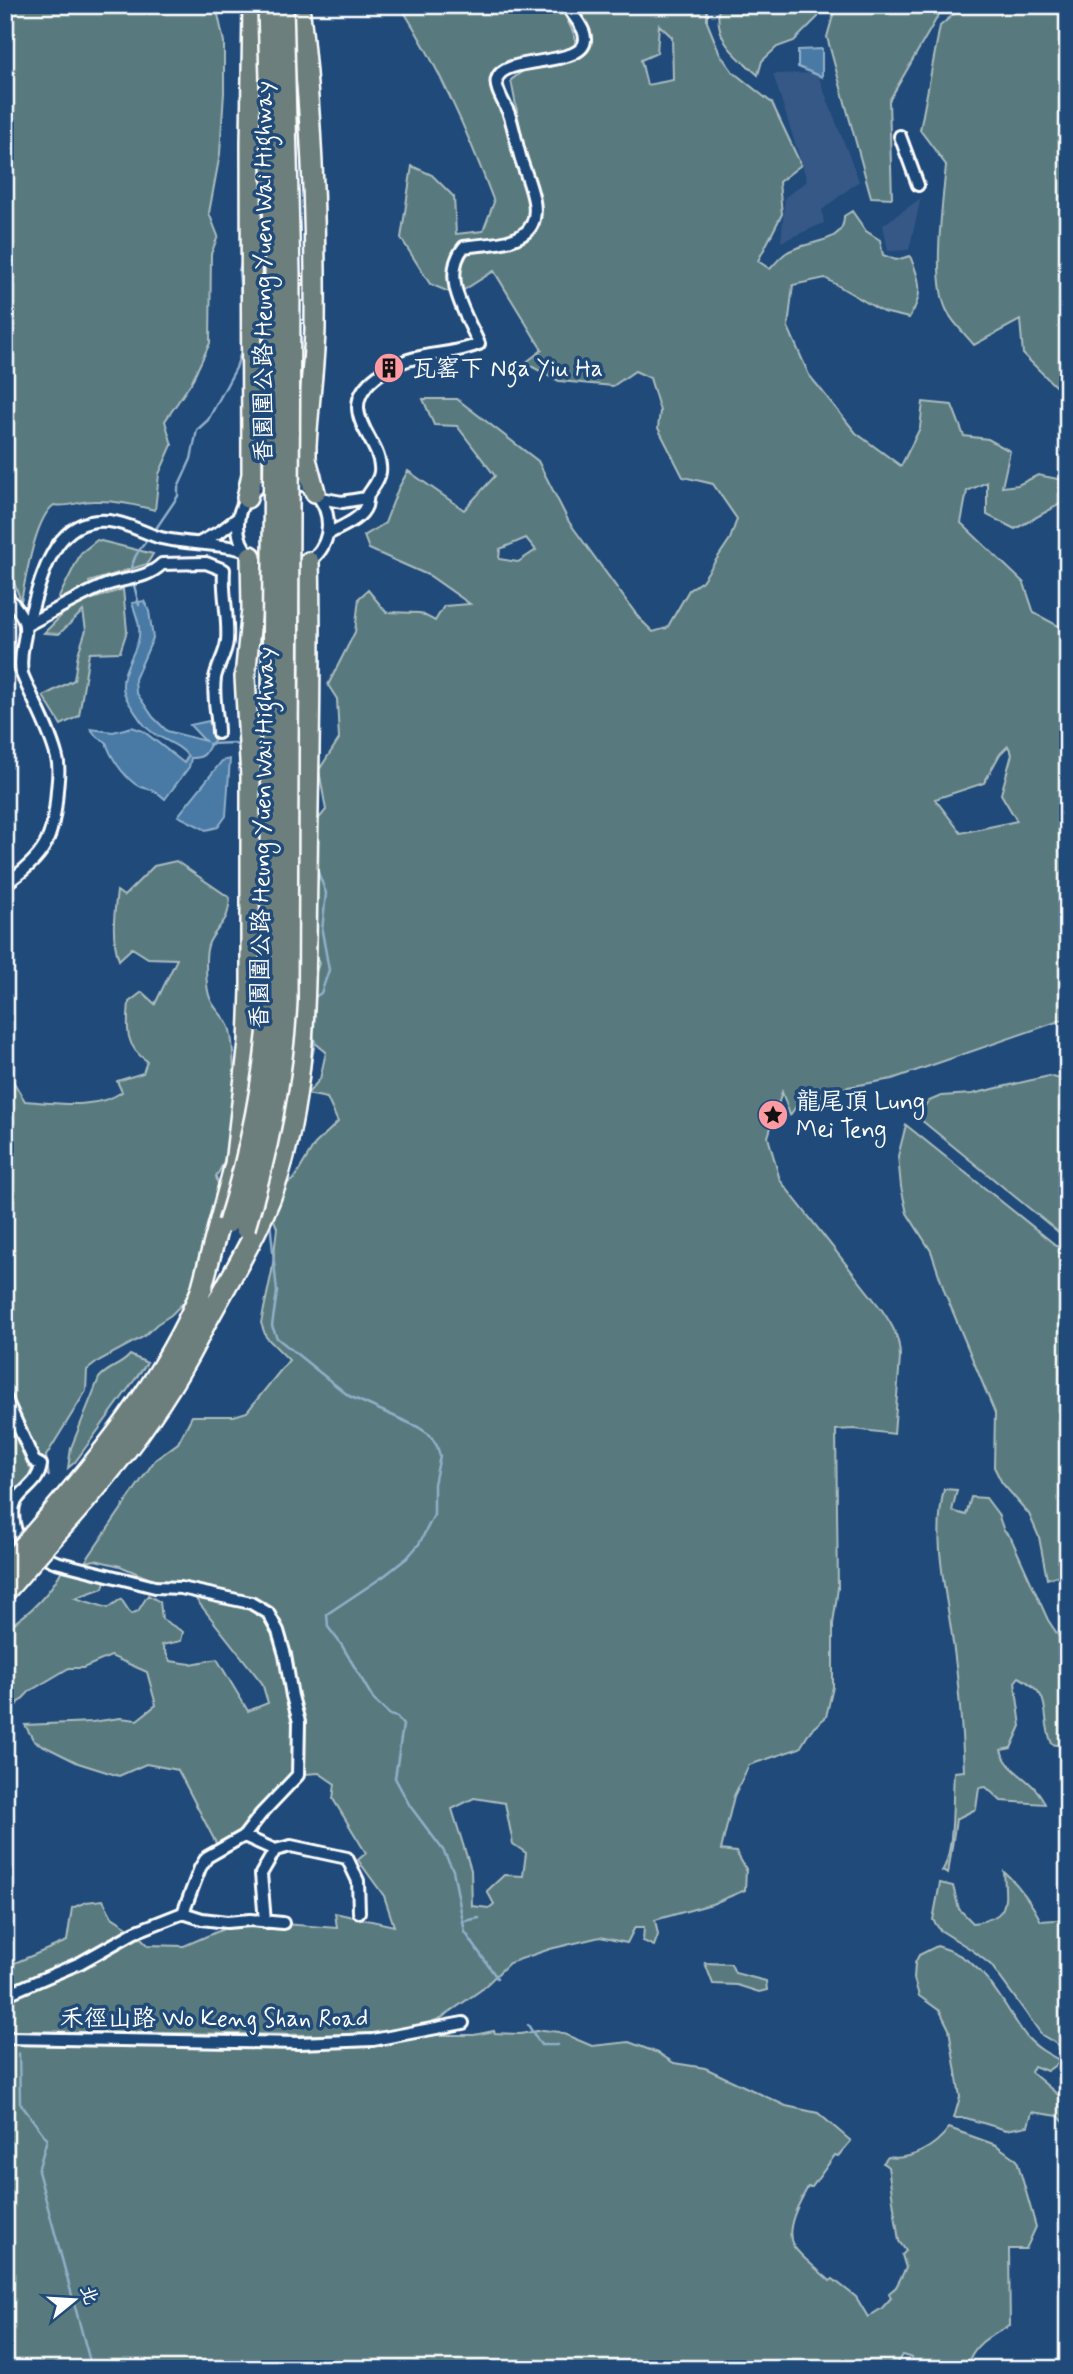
<svg xmlns="http://www.w3.org/2000/svg" width="1073" height="2374" viewBox="0 0 1073 2374" font-family="Mynerve,'LXGW WenKai TC',sans-serif">
<style>
.built{fill:#345887}
.green{fill:#597a7e;stroke:#acbcbe;stroke-width:2;fill-rule:evenodd}
.water{fill:#487aa5;stroke:#91afc9;stroke-width:2}
.lines{fill:none;stroke-linecap:round;stroke-linejoin:round}
.stream{stroke:#91afc9;stroke-width:2.5}
.street-casing{stroke:#fff;stroke-width:16}
.highway-casing{stroke:#fff;stroke-width:24}
.street{stroke:#1f4a7a;stroke-width:10}
.highway{stroke:#6c7f7c;stroke-width:19}
.highway-bridge-casing{stroke:#fff;stroke-width:24;stroke-linecap:butt}
.highway-bridge{stroke:#6c7f7c;stroke-width:19}
.labels{text-anchor:middle;stroke-width:7;stroke-linejoin:round;paint-order:stroke}
.street-label{font-size:24px;fill:#fff;stroke:#1f4a7a}
.poi-label{font-size:24px;fill:#fff;stroke:#1f4a7a;text-anchor:start}
</style>
<rect width="100%" height="100%" fill="#1f4a7a"/>
<filter id="ink" filterUnits="userSpaceOnUse"><feTurbulence type="fractalNoise" baseFrequency=".0143" numOctaves="2"/><feDisplacementMap in="SourceGraphic" scale="14" xChannelSelector="R" yChannelSelector="G"/><feConvolveMatrix kernelMatrix="1 2 1 2 8 2 1 2 1" color-interpolation-filters="sRGB"/></filter>
<g filter="url(#ink)">
<!-- built -->
<path class="built" d="M817,73L859,181L822,210L824,223L781,242L785,197L807,181L773,74Z
M921,198L909,250L888,251L883,225Z"/>
<!-- green -->
<path class="green" d="M5,5H216L224,42V93L220,154L209,213L218,236L211,254L210,343L191,383L165,421L172,445L159,474L155,510C135,505 114,500 93,501C80,501 67,508 54,505C35,518 26,578 21,601L5,559Z
M403,5H562C564,21 576,30 577,46L497,68L494,77L521,151L525,153L511,80L523,71L583,52V24L574,5H707V22L720,54L733,72L772,103L801,165L779,182L782,214L758,261L770,269C775,264 780,257 786,253C806,239 845,246 844,216L852,211L866,231L880,240L883,255L896,260L910,256C921,281 924,295 909,318L883,312L825,278L793,285L788,327L809,375L856,433L901,466L920,428L923,402L952,405L964,436L988,439L1010,451L1002,487L1018,485L1038,475L1068,481V493L1062,503L1015,529L987,515V482L967,491L961,523L1024,583L1034,613L1068,631V1018L892,1079L848,1087L827,1096L814,1097L798,1104L790,1115L782,1092L768,1137L780,1180L882,1310C893,1326 900,1338 900,1358L894,1434L854,1429L836,1430L838,1588L833,1624V1687L826,1717L811,1730L800,1748L749,1765L734,1796L721,1850L736,1852L746,1869L745,1890L712,1904L655,1920L658,1935L654,1946L643,1941L644,1927H635L627,1943L600,1937L550,1949L509,1963L481,1990L441,2018L417,2028L384,2033L315,2035L5,2031V1967L67,1941L72,1908L86,1902L103,1900L112,1917L135,1932L148,1945L184,1946L242,1921L337,1928L335,1913L394,1926L384,1896L358,1860L366,1853L333,1799L335,1784L319,1773L291,1775L234,1840L217,1845L178,1770L146,1764L119,1776L78,1763L34,1741L25,1725L92,1722L120,1718L137,1720L156,1705L147,1672L111,1656L83,1668H69L30,1691L5,1717V1629C31,1613 51,1593 64,1566L106,1578L103,1588L75,1598L108,1608L121,1599L131,1614L138,1611L148,1595L160,1602L162,1619L183,1632L181,1641L162,1645L170,1661L191,1664L217,1659L248,1711L268,1703L262,1683L195,1598L120,1566L95,1560L85,1562L155,1460L178,1443L192,1416H234L247,1412L289,1360L266,1337L261,1323L272,1271L277,1228L264,1193L270,1194L294,1179L315,1144L338,1122L327,1098L307,1094L320,1079L326,1052L308,1037L312,984L319,963L313,952L317,907L313,881L316,822L326,810L319,770L339,739L337,699L328,685L355,632L359,598L368,590L386,612L420,613L435,621L444,606L470,604L430,576L369,549L364,536L385,523L398,489L408,471L464,510L495,476L457,426L434,425L423,399H457L538,461L569,522L639,618L653,632L667,628L689,590L702,581L730,539L737,519L713,484L683,477L658,428L660,411L650,378L635,371L613,386L559,381L525,363L542,350L494,271L456,295L430,284L401,238L412,166L432,175L454,197L456,234L483,231L494,202C469,135 441,71 403,10ZM659,25L672,37L673,80L647,85L641,60L657,53ZM526,538L536,550L518,562L499,559L500,549ZM1008,746L1012,754L1001,794L1017,821L961,833L935,799L984,783L1000,754ZM474,1798L505,1803L513,1844L526,1853L523,1876L504,1875L487,1891L494,1904L489,1908L472,1906L471,1870L452,1809Z
M719,5H823L818,17L794,41L777,47L762,61L758,75C734,54 714,41 719,5Z
M836,5H946L942,9L889,101L892,198L871,197L827,37Z
M964,5H998L1016,10L1044,5H1068V393L1055,386L1023,354L1020,320L974,345C966,335 953,323 947,311C931,280 943,201 946,165L920,130L940,26Z
M97,540L153,554L147,564L89,582L93,599L123,589L127,631L120,652L89,653L79,716L61,725L43,696L74,680L78,654L86,630L83,611L59,634L44,633L63,614L59,597L81,553Z
M176,861L230,898C229,904 229,913 225,919C215,935 206,938 206,961C206,972 206,989 210,998C214,1010 227,1018 230,1030C237,1061 236,1151 216,1176L218,1184L214,1212L200,1264L186,1300L171,1315L157,1324L143,1337L100,1360L87,1370L86,1391L46,1456L49,1477L37,1461L30,1439L5,1391V1078H11L25,1101C56,1103 95,1110 122,1092L117,1081L143,1073L147,1061C124,1046 127,1027 129,1002L142,992L155,1004L177,959L148,958L132,948L119,960C111,937 114,915 117,891L124,896L154,866Z
M1049,1076L1068,1081V1240L915,1115L929,1101L941,1096L972,1094Z
M906,1125L1068,1255V1572L1047,1579L1039,1537L1029,1514L1002,1483L994,1467L995,1413L945,1293L931,1251L907,1213L901,1187L898,1156Z
M130,1355L147,1363L75,1462L68,1468L71,1448L99,1378C108,1367 121,1366 130,1355Z
M5,1397L34,1461L26,1485L17,1490L5,1470Z
M944,1489L957,1490L952,1511L966,1515L971,1497L986,1498L998,1514L1004,1531L1011,1538L1048,1620L1068,1650V1747L1052,1744C1039,1712 1056,1697 1019,1677L1015,1682L1021,1726L1011,1748L1001,1750C1008,1774 1035,1779 1045,1804L1001,1801L986,1787L979,1788L976,1809L956,1819L948,1874L942,1871C955,1852 952,1797 954,1772L964,1771C962,1728 959,1685 953,1643C946,1590 932,1541 944,1489Z
M1004,1872C1021,1887 1031,1902 1041,1921L1068,1919V2051L1042,2035L991,1965L972,1950L940,1930L933,1920L940,1883L953,1886L959,1909L973,1923C1010,1918 1006,1904 1004,1872Z
M937,1946C986,1959 999,2000 1026,2036C1035,2047 1048,2054 1061,2061L1047,2071L1034,2066L1031,2072L1068,2103V2126L1058,2116L1032,2112L1028,2126L1006,2130L966,2118H954L960,2097L949,2029L940,2011L919,1996L914,1979L915,1963L919,1955Z
M705,1963L731,1964L735,1973L766,1981L767,1990L759,1992L737,1985L713,1984Z
M543,2030L559,2032L592,2046L629,2042L658,2053L674,2063L705,2068L786,2106L818,2113L851,2141L838,2156L835,2155L812,2187H808C800,2201 784,2229 793,2245C799,2256 821,2272 830,2281L833,2279L856,2297L868,2317L882,2308L891,2298L889,2293L896,2287L906,2268L902,2255L906,2251L899,2241L888,2167L883,2163L888,2157C911,2161 935,2147 949,2128L996,2145L1017,2160L1036,2227L1026,2249H1009L1010,2326C989,2336 972,2344 966,2369H912V2358L902,2355L893,2369H5V2042L367,2045L435,2035H474L494,2031L495,2033L520,2034Z"/>
<!-- water -->
<path class="water" d="M822,49V77L798,67V50Z
M144,601L149,611L153,638L135,679L136,692L153,717L167,731L205,741L190,725L209,721L211,727L217,733V739C203,746 212,758 191,758L189,767L165,799C152,786 145,791 135,784C122,774 110,756 106,742L96,736L91,729L113,732L132,727L143,731L184,763L188,756C176,740 154,740 141,721C136,713 127,702 124,693C119,674 133,658 138,641C142,628 136,615 132,603Z
M230,759L226,816L218,827L206,830L178,816L222,761Z"/>
<g class="lines">
<!-- stream -->
<path class="stream" d="M242,308L239,271L242,260
M153,533L178,496V488L191,459L197,430L208,420L236,368L243,346
M132,575C130,559 140,549 149,538
M133,581L139,605
M209,744L234,743L242,749
M312,999L321,993L329,970L322,931L326,893L316,867
M306,1088L315,1042L311,1029
M270,1221L277,1292L272,1326L277,1338L349,1396L418,1427L430,1435L437,1446L440,1456L434,1484V1515L419,1544L407,1558L384,1576L327,1614L328,1627L341,1644L374,1700L390,1715L397,1717L403,1725L395,1778L410,1806L443,1850L453,1870L465,1932L497,1978
M465,1921L479,1918
M528,2025L541,2045H557
M19,2053L20,2103L47,2139L38,2171L92,2369"/>
<!-- street casing -->
<g class="street-casing">
<path id="street" d="M900,136L918,185
M238 525a45 45 0 1 1 90 0a45 45 0 1 1-90 0Z
M320,498L342,502L366,498
M328,534C340,527 361,520 366,506C367,502 367,499 368,495C373,487 379,481 380,472C384,440 330,411 378,375C412,350 445,358 479,344C466,314 440,277 464,247C482,244 506,245 522,235C549,219 526,178 520,156C516,142 514,128 509,114C506,105 494,89 497,79C504,53 595,70 584,33C581,23 571,14 567,5
M199,543L221,531L239,517
M5,595C42,632 16,634 22,674C33,701 50,729 57,758C60,768 58,780 57,790C54,839 45,857 5,884
M27,625C52,612 76,598 101,587C123,577 144,581 162,564L206,563L224,570C222,594 229,617 227,641C226,654 217,666 215,678C212,697 218,715 218,733
M27,625C41,583 51,515 109,521C128,523 144,533 161,538C189,545 219,542 247,551
M5,1397L34,1461L41,1465C38,1484 25,1487 16,1501C12,1507 13,1516 14,1523C17,1546 36,1554 56,1562L155,1587L181,1588L251,1603L268,1613L278,1631L285,1655L292,1696L299,1722L298,1775L261,1814L244,1836L207,1857L200,1868L183,1913L135,1932L80,1963L5,1995
M244,1836L275,1850L291,1846L347,1858L358,1881L359,1912
M183,1913L202,1919L227,1922L250,1920L283,1923
M265,1922L261,1874L275,1850
M5,2038L299,2043L373,2040L463,2023"/>
</g>
<!-- highway casing -->
<g class="highway-casing">
<path id="highway" d="M299,5C312,113 316,221 315,329C314,368 308,407 306,446V459L315,492
M247,498L252,474L251,143L253,5
M199,1298L235,1164L249,1042L251,990V777L245,677L252,609L251,556
M208,1319C234,1271 264,1224 280,1171C308,1075 305,975 307,876C308,771 312,667 309,562
M33,1535C99,1459 165,1380 203,1286
M45,1546C112,1474 173,1397 213,1307"/>
</g>
<!-- street -->
<use href="#street" class="street"/>
<!-- highway -->
<use href="#highway" class="highway"/>
<!-- highway-bridge casing -->
<g class="highway-bridge-casing">
<path id="highway-bridge" d="M228,1223C251,1149 266,1075 270,997L275,272L268,5
M245,1228C268,1153 283,1079 287,1001L290,273L283,5
M5,1568L33,1535
M5,1592L45,1546"/>
</g>
<!-- highway-bridge -->
<use href="#highway-bridge" class="highway-bridge"/>
</g>
</g>
<!-- icons -->
<defs>
<g id="building-disc" transform="scale(1.575)"><circle r="9.5" fill="#ff9aa2" stroke="#1f4a7a"/><path d="M-4-6H4V6H1V3H-1V6H-4ZM-2.5-4.3h1.7v1.8h-1.7ZM.8-4.3h1.7v1.8H.8ZM-2.5-1h1.7V.8h-1.7ZM.8-1h1.7V.8H.8Z" fill="#111"/></g>
<g id="sight-disc" transform="scale(1.575)"><circle r="9.5" fill="#ff9aa2" stroke="#1f4a7a"/><path d="M0-6L1.8-2.2L6-1.7L2.9 1.2L3.7 5.4L0 3.3L-3.7 5.4L-2.9 1.2L-6-1.7L-1.8-2.2Z" fill="#111"/></g>
</defs>
<g fill-rule="evenodd">
<use href="#building-disc" x="389" y="368"/>
<use href="#sight-disc" x="773" y="1115"/>
</g>
<g class="labels">
<!-- street labels -->
<g class="street-label">
<text transform="translate(263 272) rotate(-90)" y="8">香園圍公路 Heung Yuen Wai Highway</text>
<text transform="translate(262 838) rotate(-89)" y="8">香園圍公路 Heung Yuen Wai Highway</text>
<text x="214" y="2026">禾徑山路 Wo Keng Shan Road</text>
</g>
<!-- poi labels -->
<g class="poi-label">
<text x="412" y="376">瓦窰下 Nga Yiu Ha</text>
<text x="796" y="1109">龍尾頂 Lung<tspan x="796" dy="28">Mei Teng</tspan></text>
</g>
</g>
<!-- margin -->
<rect width="1073" height="2374" fill="none" stroke="#1f4a7a" stroke-width="28"/>
<rect x="14" y="14" width="1045" height="2346" fill="none" stroke="#fff" stroke-width="2.5" filter="url(#ink)"/>
<!-- north arrow -->
<g transform="translate(74 2300) rotate(72)" stroke="#1f4a7a" stroke-width="5" paint-order="stroke">
<path d="M0-5L12 26L0 18L-12 26Z" fill="#ffffff"/>
<text y="-10" font-size="19" font-weight="bold" text-anchor="middle" fill="#ffffff">北</text>
</g>
</svg>
